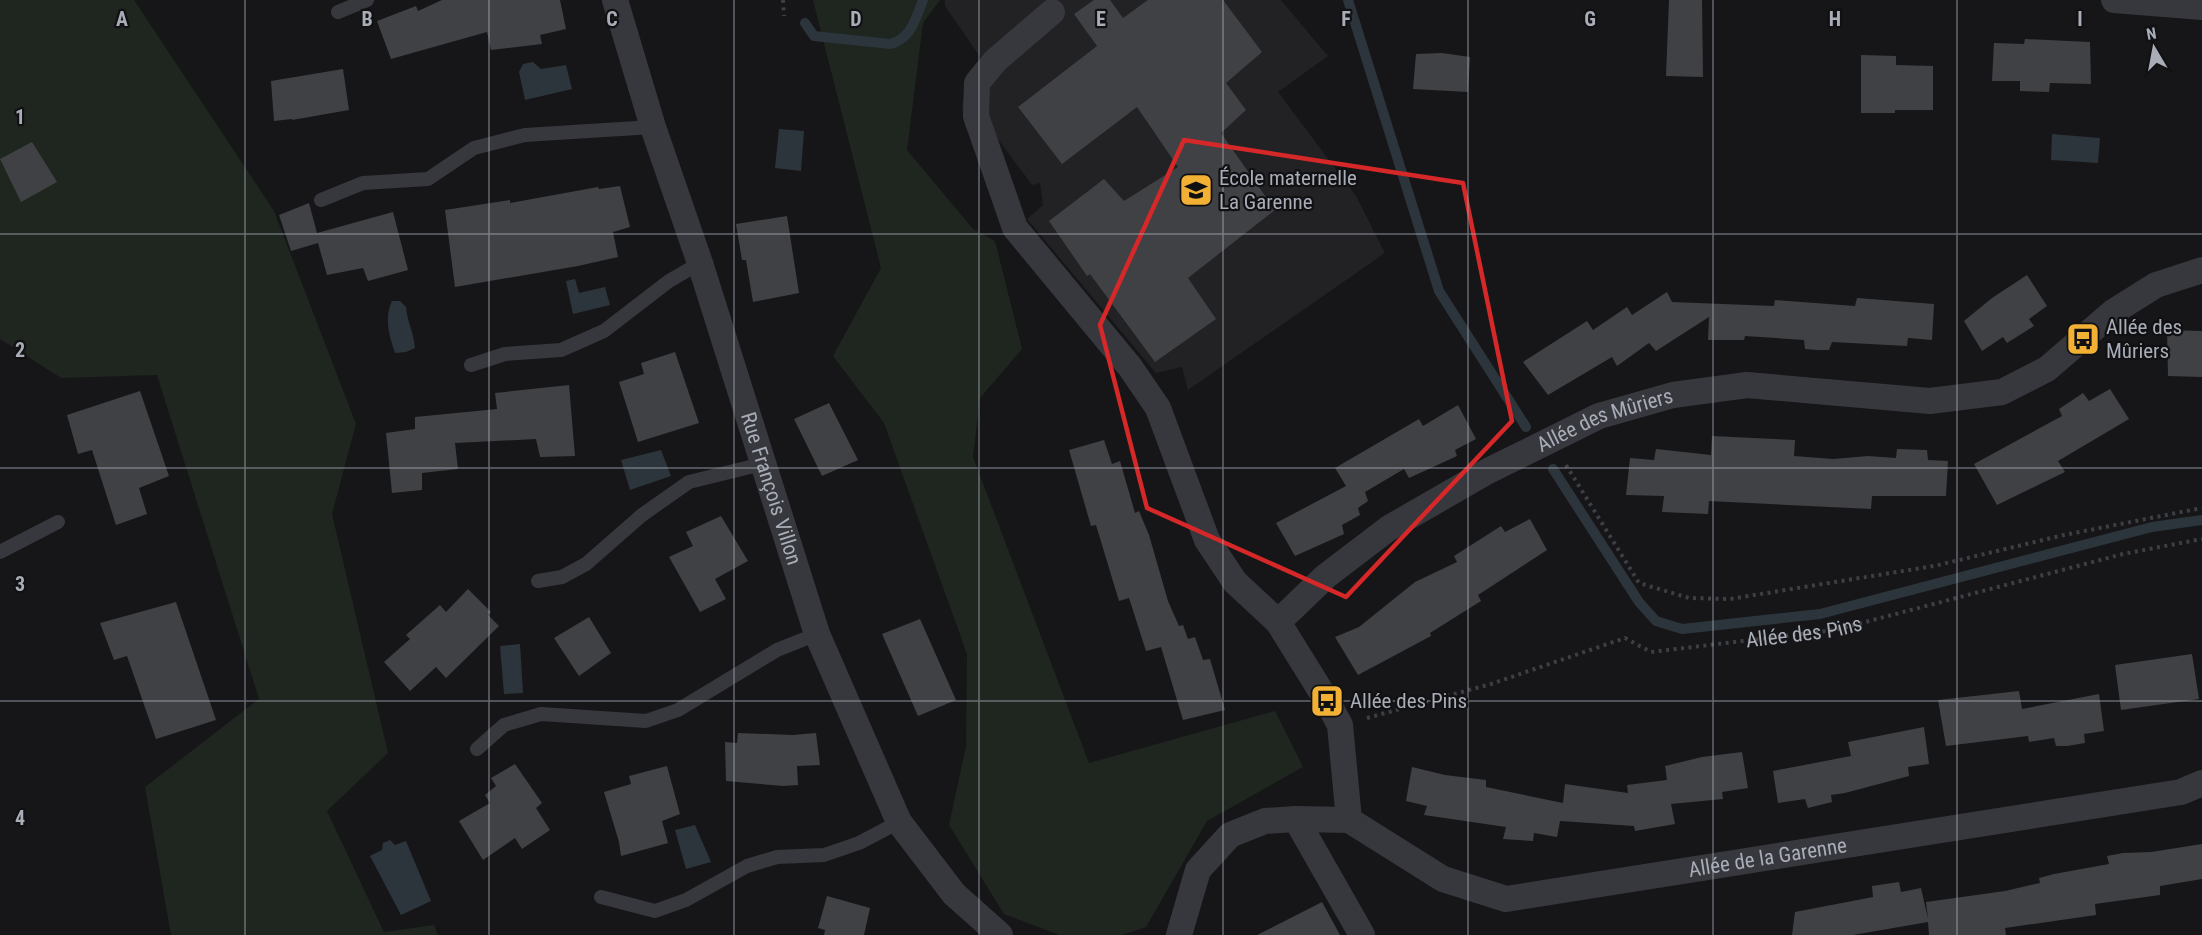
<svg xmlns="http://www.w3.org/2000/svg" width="2202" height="935" viewBox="0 0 2202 935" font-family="'Roboto Condensed',sans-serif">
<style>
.built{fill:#222225}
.green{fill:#1e261f}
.water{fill:#2c353c}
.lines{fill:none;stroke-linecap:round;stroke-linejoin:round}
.stream{stroke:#2c353c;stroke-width:10}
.building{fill:#404145}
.path{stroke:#3d3f44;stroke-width:4;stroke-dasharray:3 4.5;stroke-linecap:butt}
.service{stroke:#37383d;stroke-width:14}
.minor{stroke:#37383d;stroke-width:26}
.marked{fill:none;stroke:#d62828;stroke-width:4.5;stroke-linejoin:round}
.grid{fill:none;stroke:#a8adb8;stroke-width:1.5;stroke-opacity:0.55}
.labels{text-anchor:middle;stroke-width:4.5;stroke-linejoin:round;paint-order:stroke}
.poi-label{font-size:21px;fill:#a8adb8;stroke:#111113;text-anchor:start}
.street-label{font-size:21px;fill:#a8adb8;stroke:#111113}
.grid-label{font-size:20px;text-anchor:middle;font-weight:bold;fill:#a8adb8;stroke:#111113;stroke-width:4.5;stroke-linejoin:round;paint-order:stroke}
</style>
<rect width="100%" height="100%" fill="#161618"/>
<!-- built -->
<path class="built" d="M945,0H1281L1328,56L1278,92L1356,196L1385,253L1188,390L1182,367L1156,373L1027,219L1043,205L1040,183L1032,185L994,134L976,144L965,126L962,105L968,78L983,61L945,6Z"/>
<!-- green -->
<path class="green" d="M0,0H134L274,211L356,424L332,514L388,753L327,811L384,932L434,925L438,935H171L145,787L259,699L157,375L61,378L0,339Z
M813,0H940L923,23L907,150L973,229L995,241L1022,349L980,398L973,457L1089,763L1275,711L1303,767L1207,821L1146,927L1122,935H1059L1004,914L949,825L966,746L967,654L884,423L833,356L881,268Z"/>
<!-- water -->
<path class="water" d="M533,62L541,69L566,65L572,89L525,100L519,72L523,64Z
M779,129L804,131L801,171L775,168Z
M2052,134L2100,138L2098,163L2051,160Z
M575,279L579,293L605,287L610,305L573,314L566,281Z
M392,301H400L406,307C407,321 414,333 415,348L406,352L395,353C389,335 384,318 392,301Z
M661,450L671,476L630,490L621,460Z
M520,644L523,693L504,694L500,646Z
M695,825L711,862L686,869L675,830Z
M390,840L395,845L406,841L431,901L401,915L370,856L382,850L383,843Z"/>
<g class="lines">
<!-- stream -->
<path class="stream" d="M1348,0L1439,291L1526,427
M805,23L814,36L890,44C911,39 916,18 923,0
M1553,469L1639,602L1656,621L1682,629L1820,614L2152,527L2202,520"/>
</g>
<!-- building -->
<path class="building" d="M442,0H560L566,29L540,35L542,44L491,50L487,32L391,59L377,21L416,6L418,11Z
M1094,0H1110L1123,18L1148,0H1223L1262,52L1226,83L1246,110L1221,133L1275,210L1188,278L1216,319L1155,362L1090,274L1087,276L1049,221L1104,179L1124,201L1178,167L1137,107L1062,164L1018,107L1097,46L1074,14Z
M1669,0H1702L1703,77L1666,76Z
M2025,39L2090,42L2091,84L2050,83L2049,92L2020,91V81H1992L1994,43L2024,44Z
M1442,53L1470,57L1468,92L1413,89L1416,54Z
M1861,55L1896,56V65L1933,66V110H1895V113H1861Z
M343,69L349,110L292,120V119L274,121L271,81Z
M32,142L57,182L21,202L0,159Z
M620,186L630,227L613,232L618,257L578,266L455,287L445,210L510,200V203L598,187L599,189Z
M309,203L317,233L393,212L408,270L368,281L363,268L327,275L318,243L291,251L279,215Z
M787,216L799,293L753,302L746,260H742L736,224Z
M2027,275L2047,306L2029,319L2034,326L2007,343L2003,337L1982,351L1964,321L1992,298Z
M1667,292L1672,302L1774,306L1775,300L1855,306L1857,298L1934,304L1932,340L1908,338L1907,346L1832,342L1829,350H1817L1805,349L1804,340L1745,336L1744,340H1708L1709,317L1656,351L1649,343L1617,366L1612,357L1548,395L1523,362L1587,321L1593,330L1627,307L1632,315Z
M2167,330L2202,331V377L2168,376Z
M675,352L699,423L638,442L619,382L644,374L641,363Z
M569,385L575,456L540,457L536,439L455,443L458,469L422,473V490L392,493L386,433L415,429V417L497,409L495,393Z
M2110,389L2129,419L2058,461L2065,472L1997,505L1974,464L2062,416L2059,409L2083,393L2089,401Z
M140,391L169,476L139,488L147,514L116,525L92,450L78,454L67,415Z
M829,403L858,460L822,476L794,419Z
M1458,405L1476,439L1455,450L1457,456L1409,478L1404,469L1365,492L1368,501L1358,508L1360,515L1342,525L1344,534L1295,556L1276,523L1346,486L1335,468L1419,419L1423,426Z
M1712,436L1795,440L1794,456L1833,459L1868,456L1896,458L1897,449L1927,450L1928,460L1948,461L1946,496H1872L1871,509L1709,501L1708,514L1662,512L1664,496L1626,495L1630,458L1654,460L1656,449L1711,455Z
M1104,440L1112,464L1120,461L1135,513L1139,511L1149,535L1168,601L1179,626L1183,625L1188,639L1195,637L1203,660L1210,659L1225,710L1183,720L1161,647L1146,651L1129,598L1119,601L1096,525L1091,526L1069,450Z
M721,516L748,561L715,579L726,599L700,612L669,557L693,546L686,532Z
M1530,519L1547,550L1478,595L1481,601L1430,633L1431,636L1358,675L1335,637L1359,627L1415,582L1457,562L1454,556L1501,526L1505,532Z
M468,589L491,612L488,615L499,626L446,678L436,667L410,691L384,662L410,639L406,635L440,605L446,612Z
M176,602L216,720L156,739L127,656L114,660L100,623Z
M589,617L611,653L579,676L554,638Z
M920,619L956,700L918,716L882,634Z
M2192,654L2199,699L2121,710L2115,665Z
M2019,691L2022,709L2099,694L2104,731L2084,734L2085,743L2067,746H2056L2054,738L2029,742L2028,736L1946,746L1938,700Z
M1924,727L1929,764L1908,767L1909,776L1845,793L1831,795L1832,802L1808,808L1805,799L1778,803L1773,771L1851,756L1848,742Z
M738,733L793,735L816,733L820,765L797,766L798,785L783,786L726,781L725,742L737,743Z
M1742,752L1748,788L1722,792L1723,799L1671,804L1675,824L1635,831L1634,826L1560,821L1557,837L1534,833L1533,841L1503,839L1506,827L1424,815L1427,806L1406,801L1412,767L1445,775L1486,780V787L1563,803L1565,784L1628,793L1627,785L1667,780L1665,766L1702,757Z
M515,764L542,803L536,808L550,830L522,849L515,838L483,860L459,821L490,803L485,795L496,786L491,778Z
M667,766L680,814L662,821L668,843L621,856L619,842L604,792L631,784L629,776Z
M2202,844V879L2160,886V895L2095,904L2096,915L2005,928L2006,935H1929L1928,922L1853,935H1792L1795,912L1873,897L1872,886L1899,882L1901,892L1921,888L1928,919L1926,902L2005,891L2040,883L2039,878L2054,874L2109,864L2107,856L2123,853L2151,852Z
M827,896L870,908L864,935H824L825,930L818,928Z
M1322,902L1340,935H1257Z"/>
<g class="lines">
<!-- path -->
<g class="path">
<path d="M783,0L784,16"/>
<path d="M1566,465L1639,583L1689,598L1730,599L1934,566L2064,535L2202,508"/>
<path id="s1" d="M1367,718L1491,684L1625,638L1651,652L1835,630L2123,554L2202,539"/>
</g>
<!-- service -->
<path class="service" d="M338,12L367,0
M321,200L363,183L428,179L474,148L525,135L653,127
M471,365L505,354L561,350L604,331L669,281L700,263
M0,552L58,522
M538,581L562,577L586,564L642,515L689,482L762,464
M477,749L504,725L541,714L646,721L678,710L777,650L817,634
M601,897L655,911L686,900L747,866L777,857L824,855L859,843L899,822"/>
<!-- minor -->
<g class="minor">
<path id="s2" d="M615,0L653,127L700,263L817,634L899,822L954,894L1000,935"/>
<path d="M2114,0L2202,7"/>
<path d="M1052,12L995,61L977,83L976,116L1015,228L1130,367L1158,408L1207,540L1235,582L1278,622L1327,701L1340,725L1349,820"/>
<path id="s3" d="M1278,622L1326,576L1389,528L1488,471L1599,416L1673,395L1747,385L1930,401L2002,392L2047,369L2113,312L2156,285L2202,270"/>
<path d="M1296,819L1362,935"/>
<path id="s4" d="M1349,820L1443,879L1506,899L2181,792L2202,783"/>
<path d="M1179,935L1198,870L1230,835L1265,821L1296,819L1349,820"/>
</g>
</g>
<!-- marked area -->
<path class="marked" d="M1184,140L1463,183L1512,421L1346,597L1147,508L1100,325Z"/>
<!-- grid -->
<path class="grid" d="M245,0V935M489,0V935M734,0V935M979,0V935M1223,0V935M1468,0V935M1713,0V935M1957,0V935M0,234H2202M0,468H2202M0,701H2202"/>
<!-- icons -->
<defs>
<g id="school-square" transform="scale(1.725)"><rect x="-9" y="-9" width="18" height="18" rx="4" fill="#f2b134" stroke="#111113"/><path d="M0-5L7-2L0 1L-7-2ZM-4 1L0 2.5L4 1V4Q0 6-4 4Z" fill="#111"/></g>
<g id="bus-square" transform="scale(1.725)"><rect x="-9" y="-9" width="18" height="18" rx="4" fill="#f2b134" stroke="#111113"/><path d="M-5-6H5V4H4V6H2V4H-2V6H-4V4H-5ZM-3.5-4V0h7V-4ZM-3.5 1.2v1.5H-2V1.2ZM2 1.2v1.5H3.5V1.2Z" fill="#111"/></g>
</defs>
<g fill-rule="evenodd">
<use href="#school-square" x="1196" y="190"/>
<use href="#bus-square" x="2083" y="339"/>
<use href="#bus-square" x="1327" y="701"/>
</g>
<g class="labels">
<!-- poi labels -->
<g class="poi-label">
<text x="1219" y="185">École maternelle<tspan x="1219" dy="24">La Garenne</tspan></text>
<text x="2106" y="334">Allée des<tspan x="2106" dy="24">Mûriers</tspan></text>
<text x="1350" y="708">Allée des Pins</text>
</g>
<!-- street labels -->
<g class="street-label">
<text dy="7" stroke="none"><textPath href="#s3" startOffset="388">Allée des Mûriers</textPath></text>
<text dy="7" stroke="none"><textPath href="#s2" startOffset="513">Rue François Villon</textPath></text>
<text dy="7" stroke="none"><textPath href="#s1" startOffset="454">Allée des Pins</textPath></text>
<text dy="7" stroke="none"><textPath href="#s4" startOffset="442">Allée de la Garenne</textPath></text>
</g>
</g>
<g class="grid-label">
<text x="122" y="26">A</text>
<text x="367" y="26">B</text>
<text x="612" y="26">C</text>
<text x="856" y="26">D</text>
<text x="1101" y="26">E</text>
<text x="1346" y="26">F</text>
<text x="1590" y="26">G</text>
<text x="1835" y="26">H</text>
<text x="2080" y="26">I</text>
<text x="20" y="124">1</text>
<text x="20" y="357">2</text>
<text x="20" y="591">3</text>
<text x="20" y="825">4</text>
</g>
<!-- north arrow -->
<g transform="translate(2154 48) rotate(350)" stroke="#111113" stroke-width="4.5" paint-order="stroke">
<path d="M0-4.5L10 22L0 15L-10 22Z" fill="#a8adb8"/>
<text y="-9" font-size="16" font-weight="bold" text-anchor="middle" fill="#a8adb8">N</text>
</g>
</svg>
